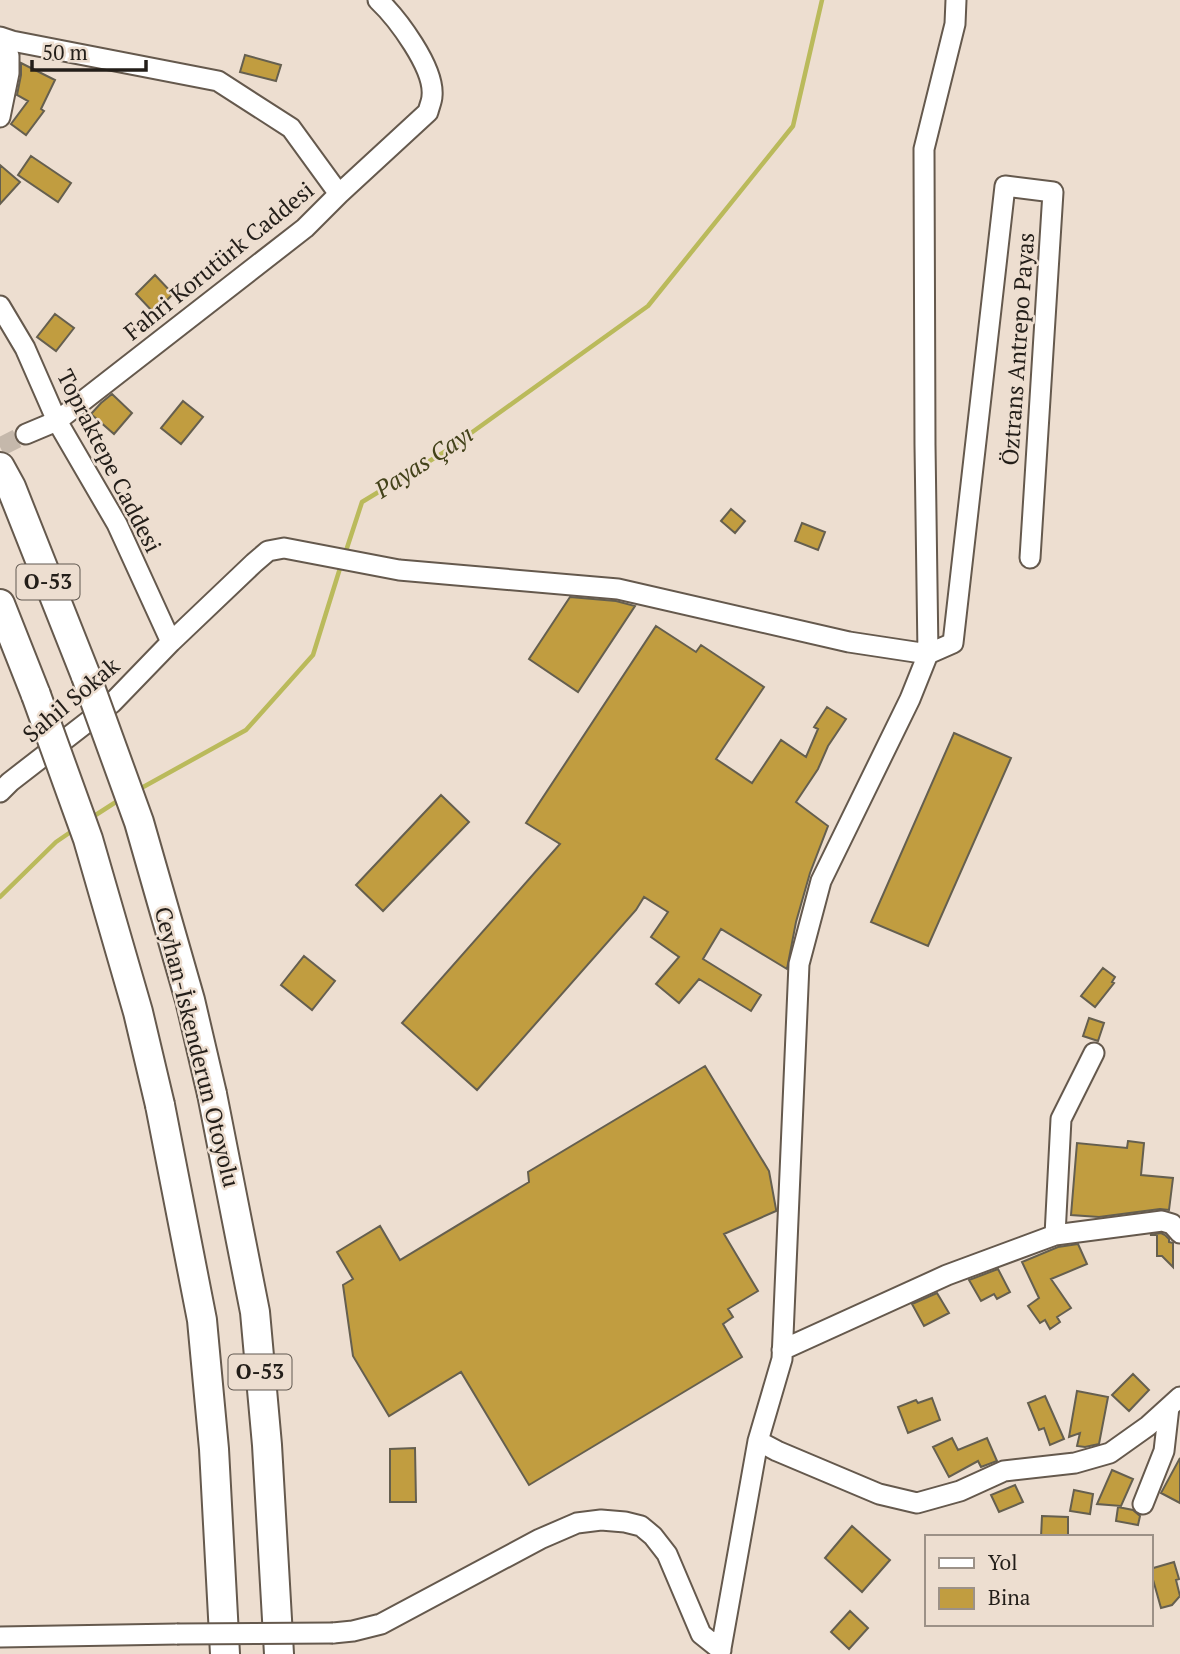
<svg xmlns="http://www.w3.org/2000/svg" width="1180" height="1654" viewBox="0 0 1180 1654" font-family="'PT Serif',serif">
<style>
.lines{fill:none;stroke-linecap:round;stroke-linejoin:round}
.stream{stroke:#baba5b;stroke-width:4.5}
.building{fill:#c19d40;stroke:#655f4f;stroke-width:2}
.minor-tunnel{stroke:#c5b8ab;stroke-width:19;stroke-dasharray:19 10;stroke-linecap:butt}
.minor-casing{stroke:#65594d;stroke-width:23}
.highway-casing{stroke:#65594d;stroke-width:32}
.minor{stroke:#fff;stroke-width:19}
.highway{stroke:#fff;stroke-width:28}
.minor-bridge-casing{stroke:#65594d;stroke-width:23;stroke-linecap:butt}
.highway-bridge-casing{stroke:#65594d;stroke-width:32;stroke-linecap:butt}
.minor-bridge{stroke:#fff;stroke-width:19}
.highway-bridge{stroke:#fff;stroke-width:28}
.labels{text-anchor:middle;stroke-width:5;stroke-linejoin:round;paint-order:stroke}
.shield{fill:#edded0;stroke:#605850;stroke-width:2}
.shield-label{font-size:21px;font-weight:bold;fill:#231e19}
.street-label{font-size:23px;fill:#231e19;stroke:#edded0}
.water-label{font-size:24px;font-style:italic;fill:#43421a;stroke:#edded0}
</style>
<rect width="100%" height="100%" fill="#edded0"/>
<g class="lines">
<!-- stream -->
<path class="stream" d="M345,554L362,502L446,451L648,306L793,126L822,0
M136,791L246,730L313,655L341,565
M91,818L119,800
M0,897L56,842L75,829"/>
</g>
<!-- building -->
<path class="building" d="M245,55L281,65L276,81L240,72Z
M21,63L55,80L41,109L44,111L26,135L11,124L28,101L17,95L21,75Z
M31,156L71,183L58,202L18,175Z
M0,165L20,182L0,204Z
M155,275L173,294L154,313L136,294Z
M55,314L74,328L56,351L37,337Z
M112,394L132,413L114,434L91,414L101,403Z
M183,401L203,417L181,444L161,428Z
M731,509L745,521L735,533L721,521Z
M802,523L825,532L818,550L795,541Z
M570,597L616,601L635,606L578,692L529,659Z
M656,626L696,652L701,645L764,687L716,759L752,783L781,740L806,757L818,729L814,727L827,707L846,719L828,746L818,769L796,802L828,826L810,873L796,922L787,969L721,929L703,959L761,995L751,1011L699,979L679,1003L656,984L679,957L651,937L668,912L644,897L636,910L477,1090L402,1023L560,844L526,823Z
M954,733L1011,758L928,946L871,922Z
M441,795L469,822L383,911L356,885Z
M304,956L335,981L312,1010L281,985Z
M1103,968L1115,977L1112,982L1114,983L1095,1007L1081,996Z
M1089,1018L1104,1023L1098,1041L1083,1036Z
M705,1066L769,1171L776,1209V1211L724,1234L758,1291L728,1309L733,1317L723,1324L742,1357L529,1485L461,1372L389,1416L353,1356L343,1285L353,1279L337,1252L380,1226L400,1260L529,1182L528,1172Z
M1128,1141L1144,1143L1141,1175L1173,1178L1169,1210L1160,1209L1099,1217L1071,1215L1077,1143L1127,1148Z
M1161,1233L1165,1235L1169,1239V1242L1173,1243V1267L1162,1256H1157V1235H1150Z
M1078,1244L1087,1264L1051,1279L1071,1308L1057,1317L1060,1322L1050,1329L1045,1320L1040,1323L1028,1306L1039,1298L1022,1262L1058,1247Z
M998,1269L1010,1292L997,1299L994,1294L981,1301L969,1280Z
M937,1293L949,1313L924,1326L912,1304Z
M1133,1374L1149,1390L1129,1411L1112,1395Z
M1077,1391L1108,1397L1099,1444L1085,1447L1077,1446L1080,1433L1069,1437Z
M1045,1396L1064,1439L1050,1445L1044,1428L1039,1430L1028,1403Z
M932,1398L940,1420L908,1433L898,1407L916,1400L918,1403Z
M952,1438L958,1450L987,1438L997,1461L981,1467L978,1461L949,1477L933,1447Z
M415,1448L416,1502H390V1449Z
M1180,1458V1503L1161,1493Z
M1112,1470L1133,1479L1121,1506L1097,1504Z
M1015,1485L1023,1502L999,1512L991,1495Z
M1074,1490L1093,1494L1090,1514L1070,1511Z
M1118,1507L1133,1510L1140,1516L1138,1525L1116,1521Z
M1042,1516L1068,1517V1537H1041Z
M852,1526L890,1560L862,1592L825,1558Z
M1174,1562L1179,1579L1176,1580L1180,1596L1172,1605L1161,1608L1150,1569Z
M850,1611L868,1628L849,1649L831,1632Z"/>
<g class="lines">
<!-- minor-tunnel -->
<path class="minor-tunnel" d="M0,447L26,434"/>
<!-- minor casing -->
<g class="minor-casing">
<path id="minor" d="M0,37L12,41L218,81L291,128L339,194L305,228L57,421L26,434
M0,48L9,56V73L0,117
M339,194L428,112C429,107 432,101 432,96C435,68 397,18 378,0
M0,306L25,348L57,421L117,524L171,642
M0,792L10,782L112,703L171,642L254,563L268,551L284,548L399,570L618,589L849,642L928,654L953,643L1005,186L1053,192L1030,558
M1055,1235L1162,1221L1172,1224L1180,1233
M782,1350L947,1275L1055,1235L1061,1119L1094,1053
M758,1441L777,1451L879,1494L917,1503L960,1491L1004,1471L1075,1463L1110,1453L1148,1426L1180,1397
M1143,1504L1164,1451L1169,1407
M333,1633L353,1631L381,1624L540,1539L577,1523L601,1520L625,1522L641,1526L653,1536L667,1554L701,1634L721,1650
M0,1637L177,1634
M720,1654L758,1441L782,1359L799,964L821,881L910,699L928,654L925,445L924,149L955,24L956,0"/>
</g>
<!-- highway casing -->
<g class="highway-casing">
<path id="highway" d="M0,467L11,487L86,676
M0,604L36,695
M212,1094L255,1312L267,1445L279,1654
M160,1105L202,1320L214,1449L225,1654"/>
</g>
<!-- minor -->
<use href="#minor" class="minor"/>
<!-- highway -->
<use href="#highway" class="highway"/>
<!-- minor-bridge casing -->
<g class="minor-bridge-casing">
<path id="minor-bridge" d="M177,1634L333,1633"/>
</g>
<!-- highway-bridge casing -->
<g class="highway-bridge-casing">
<path id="highway-bridge" d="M86,676L139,822L190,1000L212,1094
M36,695L88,839L138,1012L160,1105"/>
</g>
<!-- minor-bridge -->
<use href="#minor-bridge" class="minor-bridge"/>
<!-- highway-bridge -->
<use href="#highway-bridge" class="highway-bridge"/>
</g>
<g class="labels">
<!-- shield labels -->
<g class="shield">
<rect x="16.5" y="564.5" width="63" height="35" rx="5"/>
<rect x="228.5" y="1354.5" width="63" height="35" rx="5"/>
</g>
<g class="shield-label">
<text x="48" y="589">O-53</text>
<text x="260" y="1379">O-53</text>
</g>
<!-- street labels -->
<g class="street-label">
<text transform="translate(219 261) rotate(-39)" y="8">Fahri Korutürk Caddesi</text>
<text transform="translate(1018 349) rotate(-86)" y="8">Öztrans Antrepo Payas</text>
<text transform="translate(109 461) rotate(63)" y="8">Topraktepe Caddesi</text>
<text transform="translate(71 700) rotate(-40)" y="8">Sahil Sokak</text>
<text transform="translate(197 1047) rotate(76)" y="8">Ceyhan-İskenderun Otoyolu</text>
</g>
<!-- water labels -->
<g class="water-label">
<text transform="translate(424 462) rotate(-33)" y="8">Payas Çayı</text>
</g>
</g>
<!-- legend -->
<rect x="925" y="1535" width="228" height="91" fill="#edded0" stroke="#9c9187" stroke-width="2"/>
<rect x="939" y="1558" width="35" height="10" fill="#ffffff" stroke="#9c9187" stroke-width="2"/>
<text x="988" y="1570" font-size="21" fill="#231e19">Yol</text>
<rect x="939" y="1588" width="35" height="21" fill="#c19d40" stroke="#9c9187" stroke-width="2"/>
<text x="988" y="1605" font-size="21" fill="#231e19">Bina</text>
<!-- scale -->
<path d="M32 60v10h114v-10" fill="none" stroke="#231e19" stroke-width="3.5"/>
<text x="42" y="60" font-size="21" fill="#231e19" stroke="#edded0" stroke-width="5" paint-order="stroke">50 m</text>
</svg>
